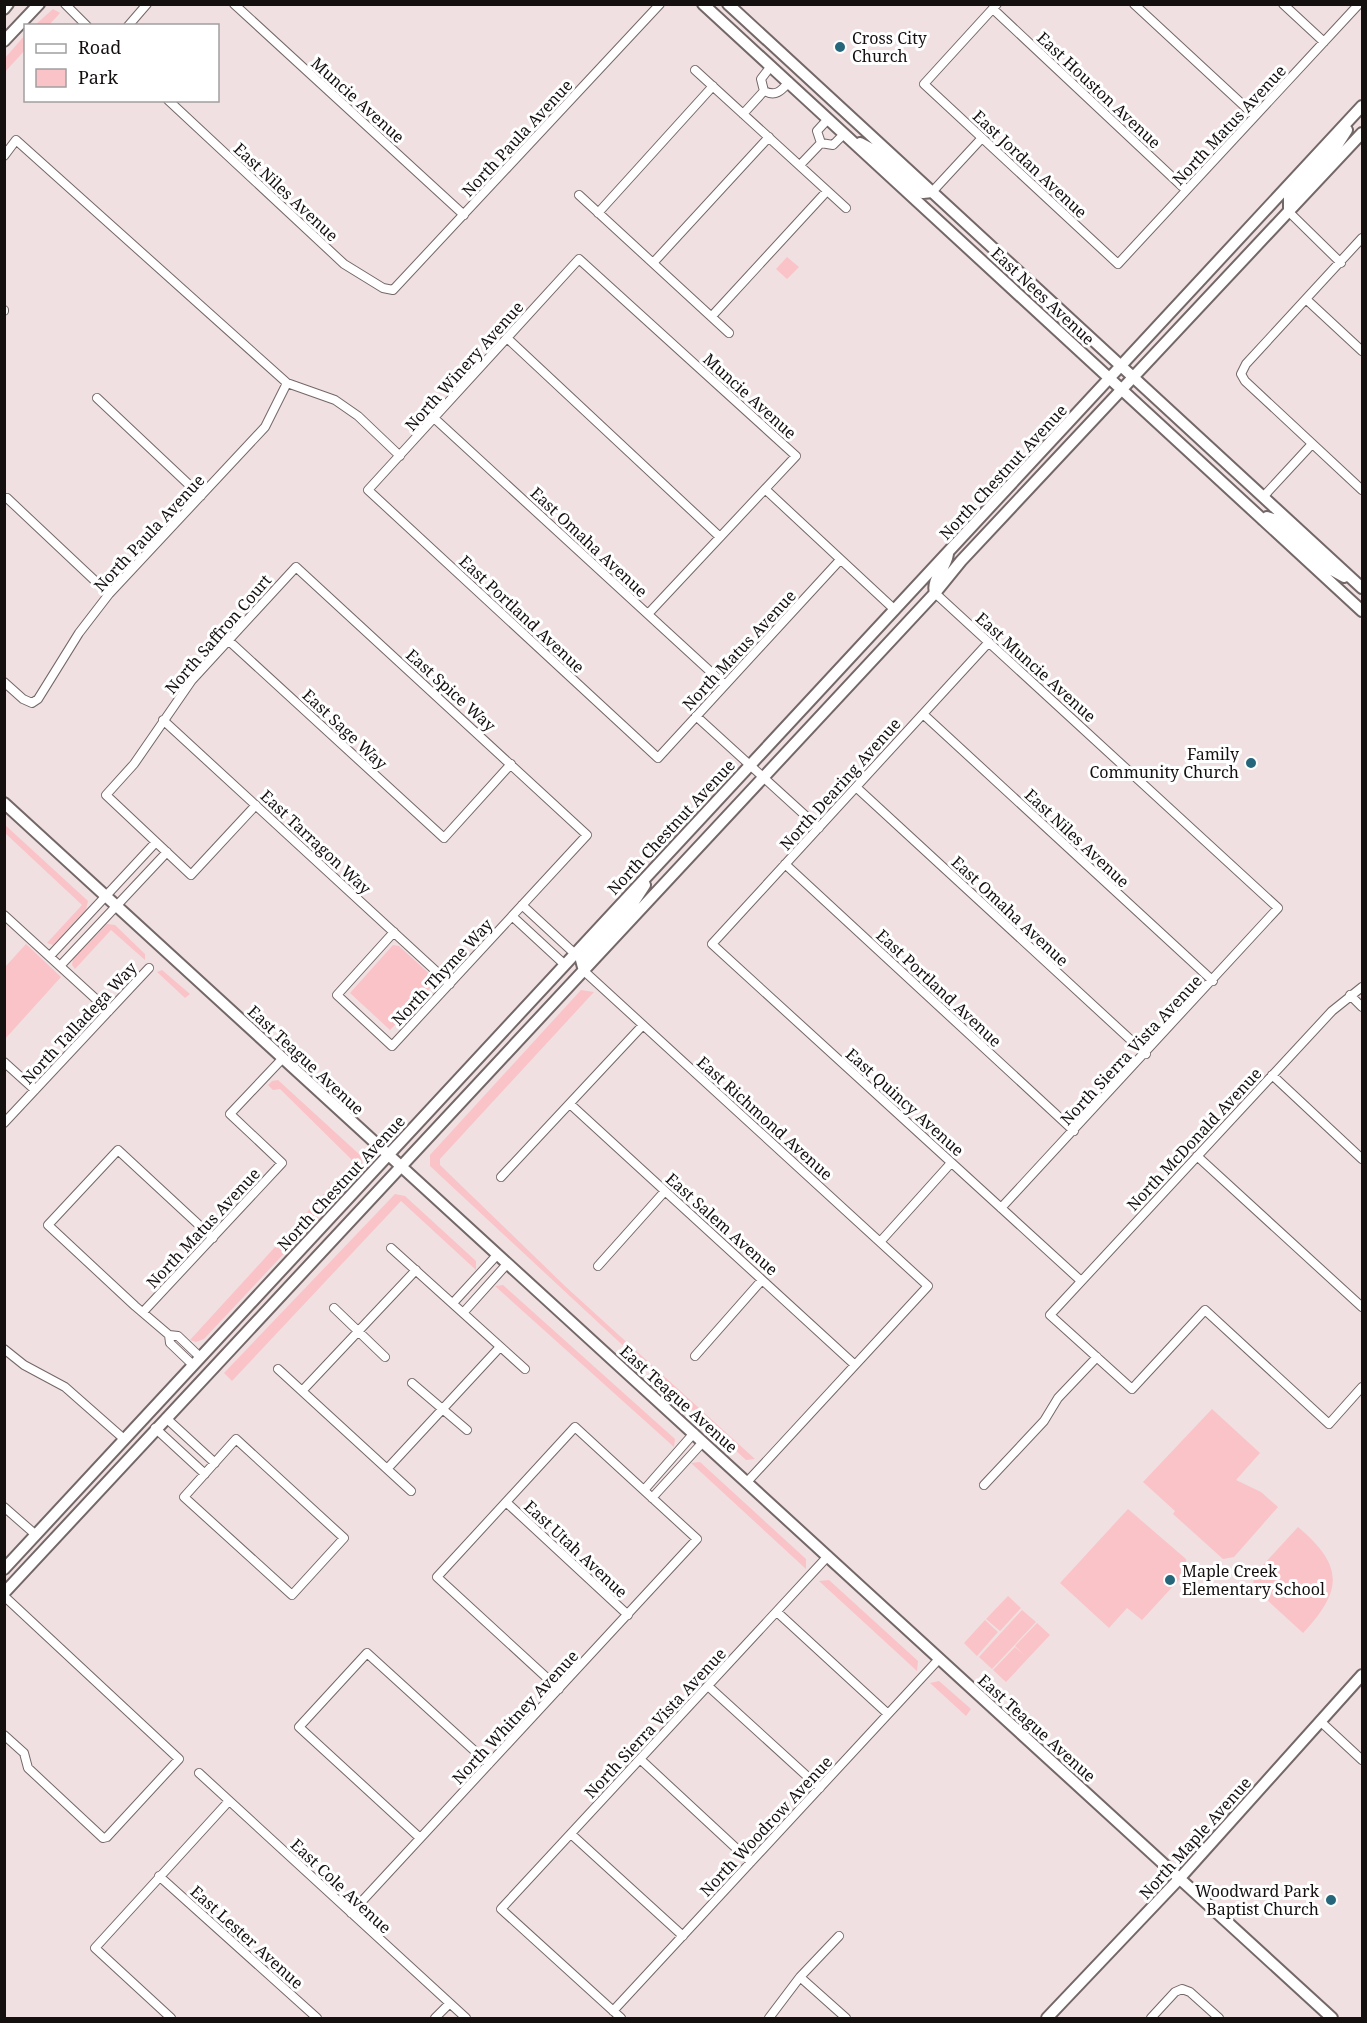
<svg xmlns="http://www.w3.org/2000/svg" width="1367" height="2023" viewBox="0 0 1367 2023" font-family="'Noto Serif',serif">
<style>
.green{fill:#fac3c7}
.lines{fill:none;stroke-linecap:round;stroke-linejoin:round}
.street-casing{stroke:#746768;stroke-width:10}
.secondary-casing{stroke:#746768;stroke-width:14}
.street{stroke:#fff;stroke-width:8}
.secondary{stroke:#fff;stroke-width:10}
.poi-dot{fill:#26667b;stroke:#fff;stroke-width:2}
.labels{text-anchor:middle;stroke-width:6;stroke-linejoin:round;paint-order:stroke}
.poi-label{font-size:16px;fill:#151010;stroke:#fff;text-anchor:start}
.street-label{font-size:16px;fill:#151010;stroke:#fff}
</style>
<rect width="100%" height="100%" fill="#f0e0e1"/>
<!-- green -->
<path class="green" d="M53,9L60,13L49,25H35Z
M25,35V50L5,72V58Z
M787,257L799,267L787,279L776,269Z
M4,824L88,901L86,910L53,945L47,943L82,905L5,833Z
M107,924L115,925L145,954V960L111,930L75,969L72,965L73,959Z
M26,944L61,977L5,1039V967Z
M393,945L399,946L434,978L435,983L390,1030L350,993Z
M162,970L190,994L185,998L157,972Z
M581,990L594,992L440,1159V1165L566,1287L755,1459L746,1460L430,1166V1155Z
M278,1080L360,1155L363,1165L335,1199L204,1339L196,1342L190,1340L351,1164V1159L280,1089L273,1090L268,1085L272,1081Z
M395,1194L405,1196L476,1261V1270L401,1201L232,1381L224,1373Z
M503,1285L675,1439L674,1447L495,1286Z
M1212,1409L1260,1453L1236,1480L1261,1492L1278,1507L1234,1557L1223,1559L1173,1514L1175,1511L1143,1482Z
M700,1462L806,1559V1569L691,1463Z
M1128,1509L1186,1559L1187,1571L1142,1620L1127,1608L1109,1628L1060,1583Z
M1298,1527C1344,1566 1343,1590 1303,1633L1254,1588L1253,1576Z
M829,1580L918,1661L917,1671L819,1581Z
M1008,1596L1021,1608L1000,1631L986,1619Z
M1022,1610L1036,1622L992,1669L979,1657Z
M985,1620L998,1632L977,1656L964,1643Z
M1037,1623L1050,1635L1006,1682L993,1670L1015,1647L1024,1655L1015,1646Z
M939,1681L971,1709L966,1716L930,1683Z"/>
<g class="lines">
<!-- street casing -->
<g class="street-casing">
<path id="street" d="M65,4L87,26
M234,4L464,215
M997,4L924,84L1118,264L1359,4
M1134,4L1255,116
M1283,4L1324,42
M993,9L1186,190
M128,26L147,4
M771,66L761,79L764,91C776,97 781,91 789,82
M695,70L846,208
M168,100L344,264L383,288L393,290L660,4
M743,114L764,91
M828,119L817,131L821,143L833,145L844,134
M4,156L16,140L287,383L335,400L358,416L400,456
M800,165L821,143
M932,192L981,139
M579,195L729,333
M1289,212L1341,263
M598,213L713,86
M1362,238L1246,364L1241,374L1245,381L1362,490
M653,263L769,137
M1307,300L1362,351
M4,310V311
M712,316L827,191
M507,338L720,537
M97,398L201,496
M434,418L725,685
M765,489L895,610
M1263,497L1312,444
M7,498L109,594
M935,593L1278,908L1001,1208
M648,614L796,456L579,259L368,490L658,758L840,560
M228,640L444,838L511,764
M989,642L712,944L1080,1280
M4,682L23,699L32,703L38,699L79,633L109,594L265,427L287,383
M923,714L1213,981
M696,716L819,828
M163,720L450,984
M856,787L1146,1054
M256,805L191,875L106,795L134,764L192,680L296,567L587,835L392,1046L337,995L394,932
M785,864L1074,1131
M522,905L574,953
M4,915L109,1011
M512,916L564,964
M50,956L156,842
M60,966L167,852
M584,971L928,1286L747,1482
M1362,987L1332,1011L1050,1315L1132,1389L1205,1310L1329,1424L1362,1387
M1350,995L1362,1007
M4,1062L35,1090
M1272,1075L1362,1159
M570,1104L855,1365
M4,1123L149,968
M1197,1156L1362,1307
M501,1177L643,1025
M880,1242L951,1163
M391,1248L525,1369
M598,1266L665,1191
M453,1303L497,1255
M334,1308L385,1357
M143,1312L282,1163L230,1114L283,1058
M463,1313L507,1264
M169,1335L170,1343L193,1365
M4,1349L24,1365L65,1387L124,1439
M695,1356L762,1280
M200,1357L178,1336L169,1335L135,1306L48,1225L118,1150L213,1238
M278,1369L411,1491
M412,1383L467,1430
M302,1391L416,1270
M166,1418L215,1463
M155,1428L205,1474
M236,1439L344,1538L292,1595L184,1497Z
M387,1469L500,1347
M984,1485L1044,1421L1058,1398L1097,1357
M644,1490L694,1433
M652,1498L703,1442
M506,1502L628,1615
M4,1507L36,1535
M4,1596L179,1759L107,1837L103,1838L28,1768L24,1753L4,1735
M777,1612L888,1714
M708,1686L820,1788
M1320,1721L1362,1760
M640,1759L751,1862
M199,1773L466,2018
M571,1834L683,1936
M420,1838L299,1727L367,1653L489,1764
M159,1876L317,2018
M351,1913L697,1539L575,1427L437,1577L559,1689
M800,1977L846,2018
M613,2011L939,1659
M171,2018L95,1948L229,1801
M435,2018L449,2004
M621,2018L501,1909L828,1556
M769,2018L800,1977L839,1936
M1151,2018L1175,1992L1182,1989L1190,1992L1219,2018"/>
</g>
<!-- secondary casing -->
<g class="secondary-casing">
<path id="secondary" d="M703,4L1362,611
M728,4L1362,588
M4,9L8,4
M4,41L39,4
M860,143L875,151L917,189L923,193L932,192
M1289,212V198L1338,144L1347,130
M1263,520L1267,517L1276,520L1328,568L1344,577
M935,593C931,578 946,570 948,554
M4,803L1332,2018
M584,971L581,960L630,908L645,885
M4,1569L1362,106
M4,1593L935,593L961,561L1362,133
M1047,2018L1179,1879L1362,1675"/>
</g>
<!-- street -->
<use href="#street" class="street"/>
<!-- secondary -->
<use href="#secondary" class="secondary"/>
</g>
<!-- markers -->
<g class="poi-dot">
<circle cx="840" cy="47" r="6"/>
<circle cx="1251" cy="763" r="6"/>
<circle cx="1170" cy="1580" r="6"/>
<circle cx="1331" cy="1900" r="6"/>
</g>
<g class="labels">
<!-- poi labels -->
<g class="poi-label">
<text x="852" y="44">Cross City<tspan x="852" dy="18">Church</tspan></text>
<text x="1239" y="760" text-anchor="end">Family<tspan x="1239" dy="18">Community Church</tspan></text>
<text x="1182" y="1577">Maple Creek<tspan x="1182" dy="18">Elementary School</tspan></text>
<text x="1319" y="1897" text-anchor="end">Woodward Park<tspan x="1319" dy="18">Baptist Church</tspan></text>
</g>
<!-- street labels -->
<g class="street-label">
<text transform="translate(1099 90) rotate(43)" y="6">East Houston Avenue</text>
<text transform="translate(358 100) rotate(42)" y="6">Muncie Avenue</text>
<text transform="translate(1229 125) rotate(-47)" y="6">North Matus Avenue</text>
<text transform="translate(517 138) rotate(-47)" y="6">North Paula Avenue</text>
<text transform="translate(1030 164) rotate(43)" y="6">East Jordan Avenue</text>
<text transform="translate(286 192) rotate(43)" y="6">East Niles Avenue</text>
<text transform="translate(1043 296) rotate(43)" y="6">East Nees Avenue</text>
<text transform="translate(464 366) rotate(-48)" y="6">North Winery Avenue</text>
<text transform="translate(750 396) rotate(42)" y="6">Muncie Avenue</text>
<text transform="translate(1003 472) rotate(-47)" y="6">North Chestnut Avenue</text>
<text transform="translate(149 533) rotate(-47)" y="6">North Paula Avenue</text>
<text transform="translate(589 542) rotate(43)" y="6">East Omaha Avenue</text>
<text transform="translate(522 614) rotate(43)" y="6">East Portland Avenue</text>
<text transform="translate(218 634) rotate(-49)" y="6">North Saffron Court</text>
<text transform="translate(739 650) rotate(-47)" y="6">North Matus Avenue</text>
<text transform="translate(1036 667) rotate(42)" y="6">East Muncie Avenue</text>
<text transform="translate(451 690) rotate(42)" y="6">East Spice Way</text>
<text transform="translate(345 729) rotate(43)" y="6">East Sage Way</text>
<text transform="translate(840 784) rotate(-48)" y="6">North Dearing Avenue</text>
<text transform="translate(671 827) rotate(-47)" y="6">North Chestnut Avenue</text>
<text transform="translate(1077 838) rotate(43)" y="6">East Niles Avenue</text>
<text transform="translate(316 842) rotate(43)" y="6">East Tarragon Way</text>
<text transform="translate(1010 911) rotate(43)" y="6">East Omaha Avenue</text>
<text transform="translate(442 972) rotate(-47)" y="6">North Thyme Way</text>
<text transform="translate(939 988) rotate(43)" y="6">East Portland Avenue</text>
<text transform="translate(79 1023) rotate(-47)" y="6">North Talladega Way</text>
<text transform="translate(1131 1050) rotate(-47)" y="6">North Sierra Vista Avenue</text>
<text transform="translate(306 1060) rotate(43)" y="6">East Teague Avenue</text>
<text transform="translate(905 1102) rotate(42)" y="6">East Quincy Avenue</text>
<text transform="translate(765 1118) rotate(42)" y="6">East Richmond Avenue</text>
<text transform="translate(1194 1139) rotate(-47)" y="6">North McDonald Avenue</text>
<text transform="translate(341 1183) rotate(-47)" y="6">North Chestnut Avenue</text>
<text transform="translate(722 1224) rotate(42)" y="6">East Salem Avenue</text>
<text transform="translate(203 1228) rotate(-47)" y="6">North Matus Avenue</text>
<text transform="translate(679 1399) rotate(42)" y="6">East Teague Avenue</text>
<text transform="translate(576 1549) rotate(43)" y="6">East Utah Avenue</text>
<text transform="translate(515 1717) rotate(-47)" y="6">North Whitney Avenue</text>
<text transform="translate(655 1723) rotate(-47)" y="6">North Sierra Vista Avenue</text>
<text transform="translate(1037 1728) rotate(42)" y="6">East Teague Avenue</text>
<text transform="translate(766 1826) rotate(-47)" y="6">North Woodrow Avenue</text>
<text transform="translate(1195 1838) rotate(-48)" y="6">North Maple Avenue</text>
<text transform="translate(341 1886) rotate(43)" y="6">East Cole Avenue</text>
<text transform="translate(247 1937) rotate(42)" y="6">East Lester Avenue</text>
</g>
</g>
<!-- border -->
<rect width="1367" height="2023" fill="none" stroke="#151010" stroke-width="12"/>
<!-- legend -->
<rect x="24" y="24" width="195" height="78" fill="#ffffff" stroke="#a19f9f" stroke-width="1.5"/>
<rect x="36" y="44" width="30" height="9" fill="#ffffff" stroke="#a19f9f" stroke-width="1.5"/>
<text x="78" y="54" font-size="18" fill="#151010">Road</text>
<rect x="36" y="69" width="30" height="18" fill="#fac3c7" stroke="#a19f9f" stroke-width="1.5"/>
<text x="78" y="84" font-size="18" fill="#151010">Park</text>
</svg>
